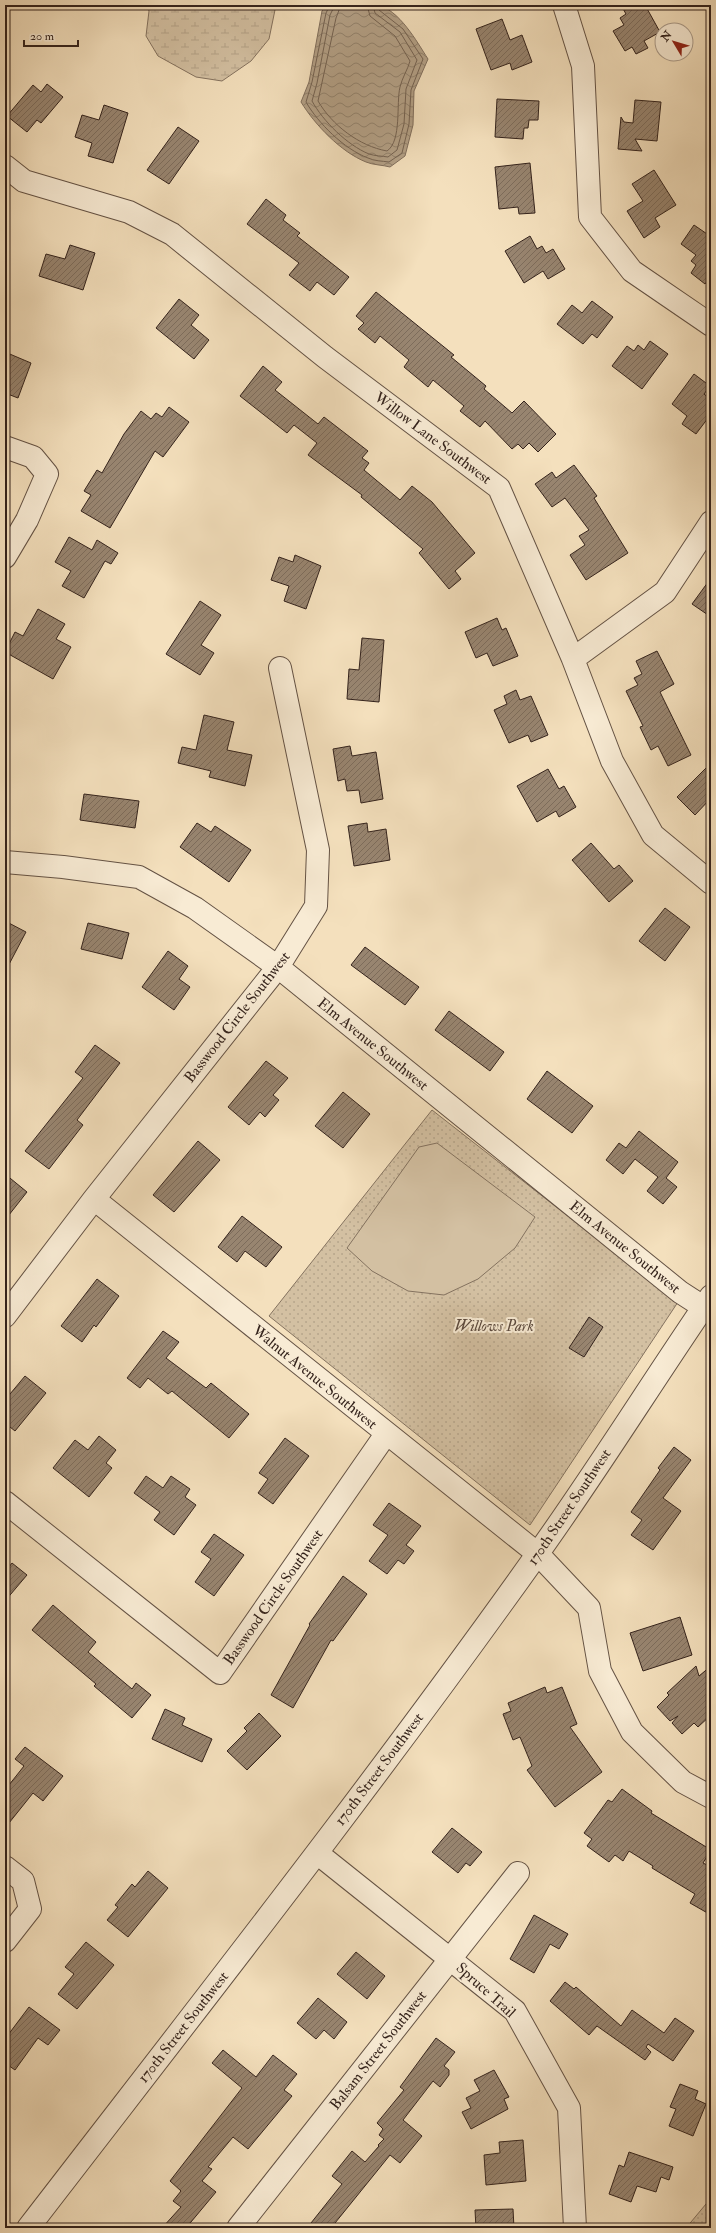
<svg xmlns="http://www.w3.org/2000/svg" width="716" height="2233" viewBox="0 0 716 2233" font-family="'IM FELL Double Pica',serif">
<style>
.wetland{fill:url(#wetland-marsh);stroke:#84725f}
.park{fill:url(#park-dots);stroke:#84725f}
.garden{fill:#d3c0a2;stroke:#84725f}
.water{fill:url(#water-waves);stroke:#806e5c}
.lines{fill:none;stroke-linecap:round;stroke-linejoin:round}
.shore{stroke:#746251;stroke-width:1}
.building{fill:url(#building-hatch);stroke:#34231c}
.minor-casing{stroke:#645244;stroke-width:24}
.minor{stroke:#f8ebd4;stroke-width:22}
.labels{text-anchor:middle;stroke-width:4;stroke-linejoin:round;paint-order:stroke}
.street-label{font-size:15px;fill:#34231c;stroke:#f8ebd4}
.park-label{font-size:15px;font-style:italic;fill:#5c4a3e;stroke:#f8ebd4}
</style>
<defs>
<pattern id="wetland-marsh" width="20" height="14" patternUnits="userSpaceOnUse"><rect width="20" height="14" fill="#d3c0a2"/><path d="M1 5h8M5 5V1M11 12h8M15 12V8" fill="none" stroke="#b6a58b"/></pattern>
<pattern id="park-dots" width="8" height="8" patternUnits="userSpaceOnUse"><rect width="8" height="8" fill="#d3c0a2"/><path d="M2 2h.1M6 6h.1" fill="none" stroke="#b6a58b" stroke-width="1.8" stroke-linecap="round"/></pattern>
<pattern id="water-waves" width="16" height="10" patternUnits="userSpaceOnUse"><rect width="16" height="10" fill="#b3a086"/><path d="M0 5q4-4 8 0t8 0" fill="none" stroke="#92826d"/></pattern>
<pattern id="building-hatch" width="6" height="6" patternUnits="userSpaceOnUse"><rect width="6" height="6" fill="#988570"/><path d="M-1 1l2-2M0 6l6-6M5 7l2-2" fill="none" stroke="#7d6c5b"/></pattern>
</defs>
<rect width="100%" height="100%" fill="#f4e0bd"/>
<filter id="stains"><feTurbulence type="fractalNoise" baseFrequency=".005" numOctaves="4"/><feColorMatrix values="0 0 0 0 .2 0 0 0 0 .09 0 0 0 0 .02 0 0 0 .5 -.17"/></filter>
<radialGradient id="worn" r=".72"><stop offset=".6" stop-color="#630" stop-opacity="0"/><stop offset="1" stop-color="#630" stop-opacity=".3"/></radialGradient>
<!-- wetland -->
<path class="wetland" d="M147,5H276L269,39L251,61L222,81L196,77L158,56L146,36L149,11Z"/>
<!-- park -->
<path class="park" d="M432,1110L678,1302L530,1525L269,1316Z
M711,2198V2228H686Z"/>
<!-- garden -->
<path class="garden" d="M437,1143L535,1217L515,1248L478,1279L444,1295L408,1291L372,1271L347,1248L419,1147Z"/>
<!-- water -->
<path class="water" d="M327,5C343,5 362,2 377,5C399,9 417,42 428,59L414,91L413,125L405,156L390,167C383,165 373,165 366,162C341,152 315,125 301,102L309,82L322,11Z"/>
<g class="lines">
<!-- shore -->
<path class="shore" d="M330,5L326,13L312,82L306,102C318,123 344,149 368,158C374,161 382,161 389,162L402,153L409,124L411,90L423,59L403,29L379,10L378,5
M335,5L330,15L317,83L312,101C323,121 347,145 369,154C375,156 382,156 388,157L397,150L404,124L406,89L417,60L400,32L375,13L373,5
M341,5L336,18L318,101C332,125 359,146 387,151C402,141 396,103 400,87C402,78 408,69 410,61L395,36L370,16L367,5"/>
</g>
<!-- building -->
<path class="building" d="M621,5H645L660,32L644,41L648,48L636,54L632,47L625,51L613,31L624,25L620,18L626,14Z
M502,19L510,40L522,35L532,62L512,70L510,63L491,70L476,29Z
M47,84L63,97L41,123L37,120L27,132L7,116L33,85L41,92Z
M497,99L539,101L538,120H529L528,128H524L523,139L495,137Z
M635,100L661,102L657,141L635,139L642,151L618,149L621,117L624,122L633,123Z
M104,105L128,113L113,163L88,156L92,143L75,137L82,115L99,120Z
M178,127L199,141L169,184L147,170Z
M530,163L535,213L519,214L518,207L499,209L495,167Z
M654,170L676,205L655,218L660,227L644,238L627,211L643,201L632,184Z
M266,199L286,215L283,220L300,233L297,236L349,277L334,295L317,282L310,291L289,275L299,263L247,224Z
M694,225L710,236L711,234V276L705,284L691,273L696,265L691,261L696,255L681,244Z
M530,236L537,249L542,246L546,253L553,249L565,269L548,279L543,271L524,283L505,251Z
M70,245L95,253L83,290L39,276L46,254L65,259Z
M376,292L454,355L451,357L486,386L484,389L512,413L524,401L556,434L538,452L529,443L523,449L518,444L512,449L485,421L480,427L460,411L464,406L433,380L428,387L404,367L409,360L380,336L375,343L358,329L364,323L356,316Z
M179,299L199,315L191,325L209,340L194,359L156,328Z
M592,301L613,317L597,338L592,334L583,344L557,324L572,305L582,313Z
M650,341L668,354L642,389L612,366L627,346L634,351L638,345L644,350Z
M5,352L31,363L18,398L5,393Z
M263,366L282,382L275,390L318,424L324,417L368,451L362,458L369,463L364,470L400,500L412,486L432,502L475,553L455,571L461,579L449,589L419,553L423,549L361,497L362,495L308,455L317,443L294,425L287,433L240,396Z
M694,374L710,386L704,394L711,400V414L696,434L682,424L687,416L672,404Z
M169,407L189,422L163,457L155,451L110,528L81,511L91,495L84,491L97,470L102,473L124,434L141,411L151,419L156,413L162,417Z
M574,465L597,496L594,498L628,553L586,580L570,555L585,545L579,536L589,530L565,498L552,507L535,484L552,472L556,478Z
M69,537L92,550L97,540L118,553L111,564L105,561L84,598L62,586L71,571L55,562Z
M295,555L321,566L306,609L284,601L289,586L271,580L279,557L293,562Z
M711,578V617L692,604Z
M200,601L221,615L201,645L214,653L200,675L166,654Z
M38,609L65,624L56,639L71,647L53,679L5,652L15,632L23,636Z
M497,618L502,630L506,628L518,656L493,666L487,653L476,658L465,632Z
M362,638L384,640L379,702L347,699L349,669L359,670Z
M657,651L674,684L660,692L691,755L668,766L658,746L651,750L640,727L643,726L626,691L638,685L634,678L642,674L636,661Z
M516,690L520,700L531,696L548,735L531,742L528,735L509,743L494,710L507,704L504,696Z
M204,715L234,722L227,750L252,755L245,786L209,777L211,771L178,763L182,747L196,750Z
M350,746L352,756L376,752L383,799L361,803L359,790L347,791L345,779L338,781L333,749Z
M711,763V798L695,815L677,797Z
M548,769L559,789L564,786L576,807L559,817L556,811L537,822L517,786Z
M84,794L139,801L135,828L80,820Z
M197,823L211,832L215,826L251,850L229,882L180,847Z
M367,823L368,832L386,829L390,860L354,866L348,826Z
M591,843L614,869L619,865L633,881L609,902L572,860Z
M665,908L690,927L665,961L639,941Z
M5,921L26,932L5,972Z
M88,923L129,933L122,959L81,949Z
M365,947L419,987L405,1005L351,965Z
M168,951L188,966L179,979L190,987L174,1010L142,987Z
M449,1011L504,1052L490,1071L435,1030Z
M95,1045L120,1063L77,1120L83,1125L49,1169L25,1151L83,1078L75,1072Z
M266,1061L288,1078L273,1095L279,1100L265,1117L260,1112L249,1125L228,1107Z
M547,1071L593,1106L572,1133L527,1099Z
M343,1092L370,1114L343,1148L315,1126Z
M639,1131L678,1162L666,1178L677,1187L663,1204L647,1191L658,1177L635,1159L623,1174L606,1160L619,1143L626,1148Z
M198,1141L220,1160L174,1212L153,1195Z
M5,1174L27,1192L5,1220Z
M242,1216L282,1247L266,1267L245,1251L237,1262L218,1247Z
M97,1279L119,1296L96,1327L94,1325L82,1342L61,1326Z
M589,1317L603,1327L584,1357L569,1348Z
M163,1331L179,1342L166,1358L206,1388L211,1383L249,1414L229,1438L172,1391L168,1394L148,1378L140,1388L127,1378Z
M25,1376L46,1393L15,1431L5,1423V1400Z
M99,1436L116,1450L106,1463L112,1468L89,1497L53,1468L75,1440L88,1450Z
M285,1438L309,1456L273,1504L258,1493L268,1479L259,1473Z
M674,1447L691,1460L663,1498L681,1511L653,1550L631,1535L642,1520L631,1512L660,1470L658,1468Z
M146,1476L163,1488L171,1476L190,1489L185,1497L196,1505L174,1535L154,1520L160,1512L134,1493Z
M389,1503L421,1526L406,1545L414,1551L404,1564L398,1560L387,1574L369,1561L388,1535L373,1525Z
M214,1534L244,1555L214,1596L195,1582L211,1559L201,1552Z
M12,1563L27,1575L5,1601V1572Z
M343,1576L367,1594L333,1641L331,1640L293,1708L271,1695L310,1625L309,1624Z
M53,1605L96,1642L88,1652L132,1689L136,1683L151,1695L132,1718L94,1686L96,1684L32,1630Z
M680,1617L692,1655L643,1671L630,1633Z
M696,1666L699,1676L711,1666V1715L698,1727L694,1723L682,1734L672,1723L678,1716L670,1721L657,1707L669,1695L667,1693Z
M545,1687L547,1693L562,1687L577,1724L570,1727L602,1772L555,1807L527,1770L532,1766L520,1737L513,1740L503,1714L511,1711L508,1703Z
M165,1709L185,1718L182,1725L212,1739L202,1762L152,1739Z
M259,1713L281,1736L247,1770L227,1751L247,1731L244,1728Z
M25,1747L63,1776L43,1801L33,1793L5,1828V1790L24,1766L15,1759Z
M622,1789L652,1811L651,1813L711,1850L703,1863L711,1867V1915L690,1903L695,1894L652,1868L653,1866L629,1851L623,1861L615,1855L609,1862L587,1846L592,1839L584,1833L608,1800L612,1802Z
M452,1828L482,1852L470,1866L466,1863L458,1873L432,1852Z
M148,1871L168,1888L128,1937L107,1920L118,1907L115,1905L132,1884L135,1887Z
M534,1915L568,1934L559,1949L550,1944L534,1973L510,1959Z
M86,1942L114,1965L77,2009L58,1994L74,1974L65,1967Z
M356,1952L385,1976L367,1999L337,1974Z
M565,1982L574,1989L576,1987L621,2026L632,2010L664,2033L675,2018L694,2031L673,2061L648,2044L646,2047L651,2052L645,2060L597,2026L589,2035L550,2001Z
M318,1998L347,2022L334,2039L324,2030L316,2039L297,2023Z
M29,2007L60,2030L48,2045L38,2038L15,2070L5,2063V2039Z
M436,2038L455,2052L444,2066L449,2070V2075L440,2087L433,2081L403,2120L422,2136L400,2163L390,2155L331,2228H307L342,2184L332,2176L352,2151L365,2162L379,2146L378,2145L384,2139L379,2135L383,2129L377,2123L404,2090L400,2087Z
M223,2050L256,2077L273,2055L297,2074L284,2090L292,2096L248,2149L233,2137L208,2167L212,2169L202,2181L216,2192L186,2228H162L181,2207L173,2201L181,2191L170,2181L242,2088L212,2063Z
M494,2070L509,2097L504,2099L508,2109L471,2129L462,2112L471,2108L466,2098L480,2091L474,2080Z
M680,2084L698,2091L695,2099L706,2104L693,2136L669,2126L676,2109L670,2107Z
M523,2140L526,2181L486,2185L484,2155L500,2153L499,2142Z
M629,2152L673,2167L669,2180L661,2177L656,2192L637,2186L631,2202L609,2194L619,2165L624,2167Z
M513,2209L514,2228H476L475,2210Z"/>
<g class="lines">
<!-- minor casing -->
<g class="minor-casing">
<path id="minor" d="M564,5L583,66L590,217L632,271L711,325
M5,166L24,181L129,212L172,234L325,357L499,488L573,659L612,761L653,835L711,883
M5,447L33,457L47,474L27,520L5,557
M573,659L665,592L711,522
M5,862L63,867L139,877L195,908L278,967L680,1292L711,1312
M94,1199L538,1554L589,1608L600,1671L632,1732L683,1782L711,1797
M5,1316L94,1199L278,967L316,906L318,850L280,668
M5,1502L220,1673L386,1434
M317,1853L515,2011L569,2108L575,2228
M5,1867L23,1881L30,1909L5,1941
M28,2228C199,2006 373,1785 536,1556C597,1471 652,1382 711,1296
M238,2228L518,1873"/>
</g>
<!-- minor -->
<use href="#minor" class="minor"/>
</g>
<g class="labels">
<!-- street labels -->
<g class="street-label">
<text transform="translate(433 438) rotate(37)" y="5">Willow Lane Southwest</text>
<text transform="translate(237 1017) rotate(-52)" y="5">Basswood Circle Southwest</text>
<text transform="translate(373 1044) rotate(39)" y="5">Elm Avenue Southwest</text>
<text transform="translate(625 1247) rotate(39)" y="5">Elm Avenue Southwest</text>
<text transform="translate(315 1377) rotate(39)" y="5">Walnut Avenue Southwest</text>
<text transform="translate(569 1507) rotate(-56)" y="5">170th Street Southwest</text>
<text transform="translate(273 1597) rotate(-55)" y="5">Basswood Circle Southwest</text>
<text transform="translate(379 1769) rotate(-53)" y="5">170th Street Southwest</text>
<text transform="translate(486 1990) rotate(42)" y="5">Spruce Trail</text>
<text transform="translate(183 2027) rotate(-52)" y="5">170th Street Southwest</text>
<text transform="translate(378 2050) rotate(-52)" y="5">Balsam Street Southwest</text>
</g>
<!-- park labels -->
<g class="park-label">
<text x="494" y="1331">Willows Park</text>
</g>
</g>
<!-- margin -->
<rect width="716" height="2233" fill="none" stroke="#f4e0bd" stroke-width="20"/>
<rect x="6" y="6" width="704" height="2221" fill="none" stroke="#34231c" stroke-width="2"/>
<rect x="10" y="10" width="696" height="2213" fill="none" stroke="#34231c"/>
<!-- north arrow -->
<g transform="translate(674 42) rotate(308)"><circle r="19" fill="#f8ebd4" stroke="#aa9b8a"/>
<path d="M0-3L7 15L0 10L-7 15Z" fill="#8f2418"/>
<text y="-6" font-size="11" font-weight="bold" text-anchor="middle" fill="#34231c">N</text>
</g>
<!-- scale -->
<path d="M24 40v6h54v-6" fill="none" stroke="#34231c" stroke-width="2"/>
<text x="30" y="40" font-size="12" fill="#34231c" stroke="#f8ebd4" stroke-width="3" paint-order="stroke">20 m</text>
<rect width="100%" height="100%" filter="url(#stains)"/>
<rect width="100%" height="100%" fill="url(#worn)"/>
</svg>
